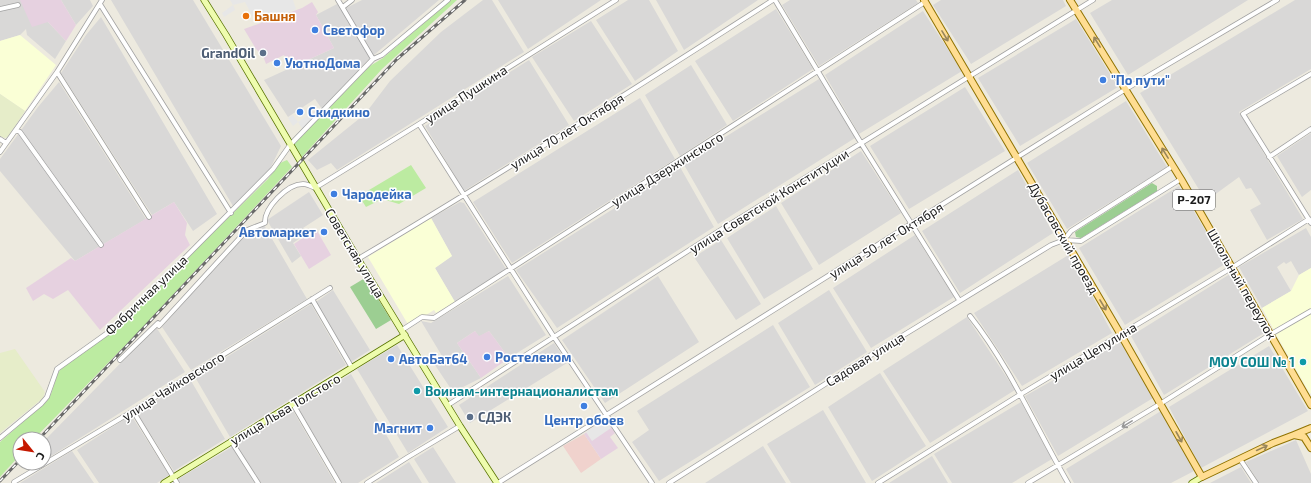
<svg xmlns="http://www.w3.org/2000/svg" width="1311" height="483" viewBox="0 0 1311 483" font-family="'Exo 2',sans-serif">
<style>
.residential{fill:#d9d8d7}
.commercial{fill:#f0d2cd}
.industrial{fill:#e6d1e0}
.education{fill:#faffd6}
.farmland{fill:#e6edc9}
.grass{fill:#bceba1}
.forest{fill:#9cce92}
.parking{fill:#e7e7e7}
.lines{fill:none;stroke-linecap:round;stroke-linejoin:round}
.street-casing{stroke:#a2a2a2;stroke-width:5.5}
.secondary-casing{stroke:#587300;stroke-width:7}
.primary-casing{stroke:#917300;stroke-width:8}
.street{stroke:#fff;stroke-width:4}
.secondary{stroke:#eefcae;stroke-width:5.5}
.primary{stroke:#ffdd92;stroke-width:6}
.rail-casing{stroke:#696969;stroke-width:3}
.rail{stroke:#fff;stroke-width:1.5;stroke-dasharray:4.5;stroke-linecap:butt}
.oneway{stroke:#98865c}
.oneway2{stroke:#989898}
.food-dot{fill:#e8710a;stroke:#fff;stroke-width:1.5}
.shop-dot{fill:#3f7fe0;stroke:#fff;stroke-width:1.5}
.service-dot{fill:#5c6f8a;stroke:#fff;stroke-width:1.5}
.culture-dot{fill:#0f9aa8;stroke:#fff;stroke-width:1.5}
.labels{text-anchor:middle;stroke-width:3;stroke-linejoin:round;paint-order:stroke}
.shield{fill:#fff;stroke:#5f5f5f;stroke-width:1}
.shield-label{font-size:12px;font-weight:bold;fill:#1b1b1b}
.food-label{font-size:13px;font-weight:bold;fill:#c56008;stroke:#fff;text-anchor:start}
.shop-label{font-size:13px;font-weight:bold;fill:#366cbe;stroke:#fff;text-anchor:start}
.service-label{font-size:13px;font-weight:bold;fill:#4e5e75;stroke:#fff;text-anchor:end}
.street-label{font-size:13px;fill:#1b1b1b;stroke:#fff}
.culture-label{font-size:13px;font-weight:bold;fill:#0d838f;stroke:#fff;text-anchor:end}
</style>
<rect width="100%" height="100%" fill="#edeadf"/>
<!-- residential -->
<path class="residential" d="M0,0H21L48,22L66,41L55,59L27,35L26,29L20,35L0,41Z
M61,0H90L93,6L76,25Z
M111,0H193L281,146L270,169L233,206Z
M362,0H439L368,60L322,109L315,99L288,117L264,80L334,48L316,15L337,4L342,10Z
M483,0H492L524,52L337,170L331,163L317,170L308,160L365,114L390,81L441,32Z
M498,0H601L528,49Z
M628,0H649L678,51L635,81L596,20Z
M656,0H758L684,50Z
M790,0H916L918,3L819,66L782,5Z
M941,0H1063L1066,6L971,64L933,5Z
M1112,0H1248L1128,75L1090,13Z
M1295,0H1311V69L1239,112L1303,219L1267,240L1250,210L1261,204L1251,188L1246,189L1239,177L1206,201L1140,93Z
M776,9L813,69L733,121L695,61Z
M923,11L962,71L859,134L825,75Z
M101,17L217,214L193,231L174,202L152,215L61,73L86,35Z
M1076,19L1118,87L1020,146L978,78Z
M591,21L632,84L574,121L532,57Z
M529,60L569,125L464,191L425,126Z
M691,65L727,125L680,156L645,95Z
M819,79L855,138L718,224L683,163Z
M59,82L146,219L75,261L0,171V159L38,107Z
M965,87L1005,151L909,209L870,146Z
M640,98L675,159L512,263L473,202Z
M1126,101L1167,167L1067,229L1027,163Z
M1311,133V190L1302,197L1277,156Z
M861,151L901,213L819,265L781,203Z
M680,167L714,227L557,328L516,270Z
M1018,170L1053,233L960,293L922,231Z
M1179,186L1225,264L1125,325L1079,248Z
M309,192L323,215L303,228L306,234L293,243L301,256L292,263L267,220Z
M460,202L464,203L506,269L455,302L435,268L452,256L431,218Z
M776,206L813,269L764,299L727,238Z
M264,225L307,299L191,370L162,327L245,233Z
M1306,228L1311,237V268L1299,275L1291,261L1286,264L1284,262L1277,267L1291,291L1262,308L1239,267Z
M915,235L954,297L871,348L833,288Z
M721,240L761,304L736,320L694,257Z
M1070,254L1112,333L1022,386L974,313Z
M1230,274L1264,333L1164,395L1131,336Z
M508,276L546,335L509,358L489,331L479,337L475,331L457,343L481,378L453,392L433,362L442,356L421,321L431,323Z
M658,276L699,342L605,403L562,340Z
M333,290L370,350L351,362L316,302Z
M829,290L867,352L815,385L778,323Z
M311,304L346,365L230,437L195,377Z
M967,317L1015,390L930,443L883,371Z
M773,325L810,387L659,481L632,442L649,430L637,411Z
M156,327L185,372L45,460L44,441Z
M1121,342L1153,398L1058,456L1025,396Z
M554,343L567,363L470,423L459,405Z
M397,345L448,427L408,453L357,369Z
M1269,346L1308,411L1201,468L1169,407Z
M880,373L926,446L872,481L828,407Z
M351,374L399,457L358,483H342L297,406Z
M190,379L225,439L174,471L137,413Z
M1021,402L1052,459L1012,483H952L934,454Z
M292,409L335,483H261L235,443Z
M823,410L866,483H791L767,444Z
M1161,411L1194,471L1171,483H1074L1066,469Z
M131,415L169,475L157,483H99L77,450Z
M1296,440L1311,474V483H1259L1246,462Z
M763,446L786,483H705Z
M232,447L255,483H180L178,479Z
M433,447L456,483H429L414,459Z
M72,451L94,483H20Z
M932,456L948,483H889Z
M409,462L422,483H376Z
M1241,467L1251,483H1210Z"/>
<!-- commercial -->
<path class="commercial" d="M584,434L601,459L581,473L563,446Z"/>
<!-- industrial -->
<path class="industrial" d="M20,0H61L76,25L66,41L48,22L32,27Z
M312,2L318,12L316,15L334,48L290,68L284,55L266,64L263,56L256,49L244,29L302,8Z
M174,202L187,223L185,235L190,245L100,330L68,290L53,299L44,294L33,301L26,288L71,258L75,261Z
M316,229L331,255L309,269L294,244Z
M475,331L479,336L489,331L509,358L481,378L457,343Z
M606,419L615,433L610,437L618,448L601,459L584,434Z"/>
<!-- education -->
<path class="education" d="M20,35L56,65L25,111L0,94V41Z
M431,218L452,256L435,268L455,302L436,313L434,310L409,326L368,257Z
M1311,268V393L1310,394L1278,338L1262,308L1291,291L1299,275Z"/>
<!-- farmland -->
<path class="farmland" d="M0,94L25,111L8,137L4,138L0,136Z
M15,349L45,392L43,398L0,433V353Z"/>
<!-- grass -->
<path class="grass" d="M451,0H457L382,69L302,157L294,144L370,66L383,58Z
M287,160L292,167L142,328L34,439H20V455L0,477V442L47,401L51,394L58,373L61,369L114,330L268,179L280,163Z
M411,165L426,188L399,204L382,199L366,207L359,196Z"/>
<!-- forest -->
<path class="forest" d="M1152,183L1157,186V191L1081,238L1076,237L1075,232Z
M365,278L391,320L376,329L350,287Z"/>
<!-- parking -->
<path class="parking" d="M230,0H293L296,9L265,22L263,18L255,21L245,2L233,5L235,10L224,17L222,13L233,5Z
M316,110L318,112L303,130L298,122L293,126L288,118L293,115L298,122Z
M606,419L611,428L592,441L586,432Z"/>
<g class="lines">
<!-- street casing -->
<g class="street-casing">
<path id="street" d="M338,0L373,59
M775,0L861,143L959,300
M100,4L231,213
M343,7L352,0
M0,9L18,5
M57,72L149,217
M1311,74L1243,114L1311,223
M419,124L554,337L652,483
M16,130L20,132L101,245
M0,139L6,143
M0,152L57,72L102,0
M1269,157L1311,129
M1065,240L1081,241L1181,179
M358,259C498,176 636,88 773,0
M312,299L352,368
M970,316C1011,368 1035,426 1068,483
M402,330L422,317L434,318L925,2
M120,360L158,323L159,326L247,230L265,223C264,208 287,184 303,184C307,184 311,186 315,188L419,124L616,0
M293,404L339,483
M448,405L719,231L1093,0
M133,411L177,483
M0,438L41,404L47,397L57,369L113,329L154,289L273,169L290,145L373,59L382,55L448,0
M231,441L258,483
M1240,459L1256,483
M14,483V482L133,411L330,288
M367,483L408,457L460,426
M498,483L1126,89L1277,0
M669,483L871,355L1051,245L1064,240L1071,231L1173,166
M878,483L1021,394L1233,267L1309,219
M1028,483L1160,404L1271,334L1311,311"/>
</g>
<!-- secondary casing -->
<g class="secondary-casing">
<path id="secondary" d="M204,0L226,35L358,259L460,426L497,483
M164,483L405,335
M1192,483L1202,477"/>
</g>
<!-- primary casing -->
<g class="primary-casing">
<path id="primary" d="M924,0L1121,335L1202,477L1273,443L1294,435L1304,437L1311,448
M1070,0L1181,179L1311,405
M1294,435L1311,428"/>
</g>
<!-- street -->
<use href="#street" class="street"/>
<!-- secondary -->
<use href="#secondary" class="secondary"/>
<!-- primary -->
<use href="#primary" class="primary"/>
<!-- rail casing -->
<g class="rail-casing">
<path id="rail" d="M39,439L397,59L465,0
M0,481L20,460"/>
</g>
<!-- rail -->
<use href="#rail" class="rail"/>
</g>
<!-- one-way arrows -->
<defs><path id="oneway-shaft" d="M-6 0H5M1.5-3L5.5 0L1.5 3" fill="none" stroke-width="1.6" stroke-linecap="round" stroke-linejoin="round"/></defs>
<g class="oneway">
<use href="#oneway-shaft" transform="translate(945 36) rotate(59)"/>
<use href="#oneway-shaft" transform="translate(1097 42) rotate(-122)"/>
<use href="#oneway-shaft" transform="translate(1165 153) rotate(-122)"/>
<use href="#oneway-shaft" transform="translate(1103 305) rotate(59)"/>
<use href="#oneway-shaft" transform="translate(1179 437) rotate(61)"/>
<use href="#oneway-shaft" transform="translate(1262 448) rotate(-25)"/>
</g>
<use class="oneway2" href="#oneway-shaft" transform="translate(1127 424) rotate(149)"/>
<!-- markers -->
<circle class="food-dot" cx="246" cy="16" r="4"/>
<g class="shop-dot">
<circle cx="315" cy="30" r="4"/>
<circle cx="277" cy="63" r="4"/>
<circle cx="1103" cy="80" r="4"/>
<circle cx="300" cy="112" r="4"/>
<circle cx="334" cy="194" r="4"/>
<circle cx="324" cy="232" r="4"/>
<circle cx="487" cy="357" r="4"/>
<circle cx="391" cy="359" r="4"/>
<circle cx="584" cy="406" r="4"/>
<circle cx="430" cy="428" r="4"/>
</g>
<g class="service-dot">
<circle cx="263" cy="53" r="4"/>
<circle cx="470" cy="417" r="4"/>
</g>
<g class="culture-dot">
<circle cx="1303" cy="362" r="4"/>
<circle cx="417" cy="391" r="4"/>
</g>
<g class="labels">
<!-- shield labels -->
<rect class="shield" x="1173" y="190" width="42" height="20" rx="3"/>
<g class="shield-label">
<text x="1194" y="204">Р-207</text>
</g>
<!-- food labels -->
<g class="food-label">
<text x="254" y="21">Башня</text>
</g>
<!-- shop labels -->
<g class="shop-label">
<text x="323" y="35">Светофор</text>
<text x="285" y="68">УютноДома</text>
<text x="1111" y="85">"По пути"</text>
<text x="308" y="117">Скидкино</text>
<text x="342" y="199">Чародейка</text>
<text x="316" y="237" text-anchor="end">Автомаркет</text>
<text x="495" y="362">Ростелеком</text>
<text x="399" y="364">АвтоБат64</text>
<text x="584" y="425" text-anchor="middle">Центр обоев</text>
<text x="422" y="433" text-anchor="end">Магнит</text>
</g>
<!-- service labels -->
<g class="service-label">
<text x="255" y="58">GrandOil</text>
<text x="478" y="422" text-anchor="start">СДЭК</text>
</g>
<!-- street labels -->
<g class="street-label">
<text transform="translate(466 94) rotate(-33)" y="5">улица Пушкина</text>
<text transform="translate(567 131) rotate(-32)" y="5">улица 70 лет Октября</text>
<text transform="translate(667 169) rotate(-32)" y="5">улица Дзержинского</text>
<text transform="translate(769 201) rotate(-32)" y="5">улица Советской Конституции</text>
<text transform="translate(1064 238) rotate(60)" y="5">Дубасовский проезд</text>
<text transform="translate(886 240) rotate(-32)" y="5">улица 50 лет Октября</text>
<text transform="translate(355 253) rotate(59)" y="5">Советская улица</text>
<text transform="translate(1242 284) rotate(60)" y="5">Школьный переулок</text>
<text transform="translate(146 295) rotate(-44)" y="5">Фабричная улица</text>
<text transform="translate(1093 351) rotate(-31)" y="5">улица Цепулина</text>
<text transform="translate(865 359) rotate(-32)" y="5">Садовая улица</text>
<text transform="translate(173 386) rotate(-32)" y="5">улица Чайковского</text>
<text transform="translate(285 409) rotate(-31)" y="5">улица Льва Толстого</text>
</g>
<!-- culture labels -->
<g class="culture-label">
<text x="1295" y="367">МОУ СОШ № 1</text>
<text x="425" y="396" text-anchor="start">Воинам-интернационалистам</text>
</g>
</g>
<!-- north arrow -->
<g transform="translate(32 451) rotate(120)"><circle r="19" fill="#ffffff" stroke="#a4a4a4"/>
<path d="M0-3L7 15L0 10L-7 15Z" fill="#c51800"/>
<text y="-6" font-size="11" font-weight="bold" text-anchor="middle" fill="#1b1b1b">С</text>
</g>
</svg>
